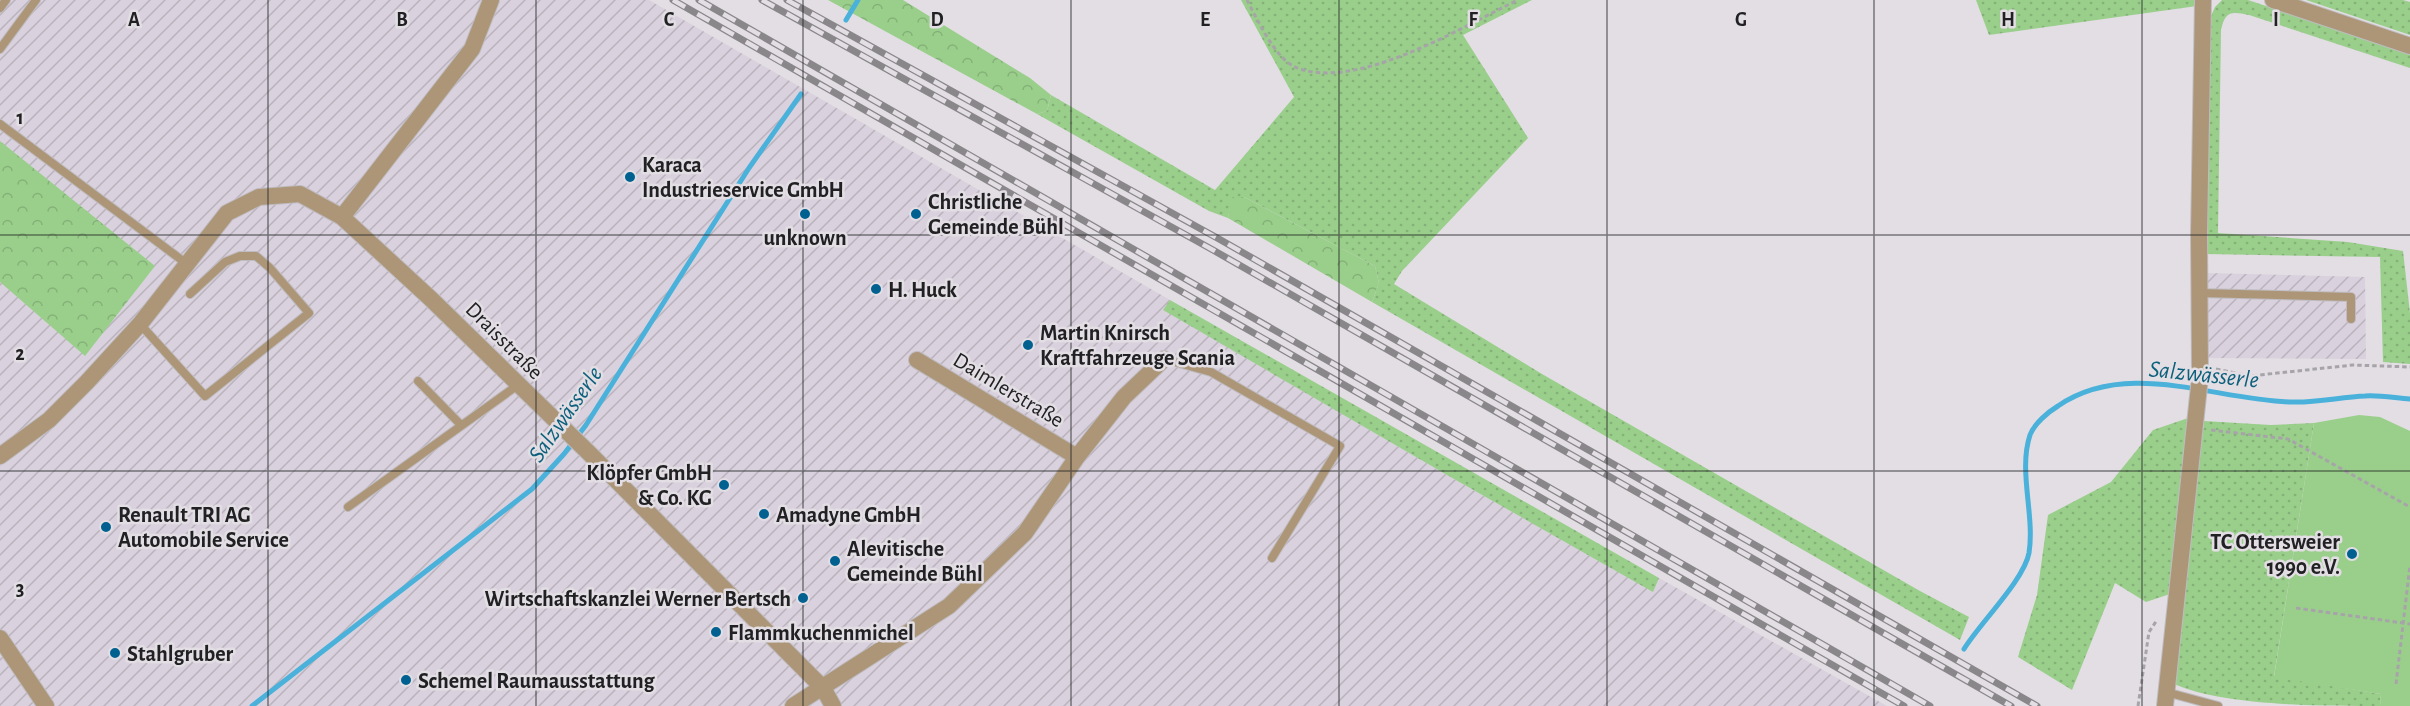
<svg xmlns="http://www.w3.org/2000/svg" width="2410" height="706" viewBox="0 0 2410 706" font-family="'Alegreya Sans',sans-serif">
<style>
.industrial{fill:url(#industrial-furrows)}
.grass{fill:url(#grass-dots)}
.forest{fill:url(#forest-crowns)}
.garden{fill:#9acf8b}
.lines{fill:none;stroke-linecap:round;stroke-linejoin:round}
.stream{stroke:#4ab1da;stroke-width:5}
.service-casing{stroke:#bfbcc1;stroke-width:10}
.minor-casing{stroke:#bfbcc1;stroke-width:18}
.path{stroke:#a7a4a9;stroke-width:3;stroke-dasharray:4.5 3;stroke-linecap:butt}
.service{stroke:#ac9677;stroke-width:8}
.minor{stroke:#ac9677;stroke-width:16}
.rail-casing{stroke:#8a878b;stroke-width:7}
.rail{stroke:#e2dee4;stroke-width:4.5;stroke-dasharray:14;stroke-linecap:butt}
.grid{fill:none;stroke:#212022;stroke-width:1.5;stroke-opacity:0.55}
.poi-dot{fill:#006191;stroke:#e2dee4;stroke-width:2}
.labels{text-anchor:middle;stroke-width:5;stroke-linejoin:round;paint-order:stroke}
.poi-label{font-size:22px;font-weight:bold;fill:#212022;stroke:#e2dee4;text-anchor:start}
.street-label{font-size:22px;fill:#212022;stroke:#e2dee4}
.water-label{font-size:24px;font-style:italic;fill:#0d607c;stroke:#e2dee4}
.grid-label{font-size:20px;text-anchor:middle;font-weight:bold;fill:#212022;stroke:#e2dee4;stroke-width:5;stroke-linejoin:round;paint-order:stroke}
</style>
<defs>
<pattern id="industrial-furrows" width="10" height="10" patternUnits="userSpaceOnUse" patternTransform="scale(1.5)"><rect width="10" height="10" fill="#d9d1dd"/><path d="M-1 1l2-2M0 10L10 0M9 11l2-2" fill="none" stroke="#bab3bd"/></pattern>
<pattern id="grass-dots" width="8" height="8" patternUnits="userSpaceOnUse" patternTransform="scale(1.5)"><rect width="8" height="8" fill="#9acf8b"/><path d="M2 2h.1M6 6h.1" fill="none" stroke="#84b178" stroke-width="1.8" stroke-linecap="round"/></pattern>
<pattern id="forest-crowns" width="20" height="18" patternUnits="userSpaceOnUse" patternTransform="scale(1.5)"><rect width="20" height="18" fill="#9acf8b"/><path d="M2 6a3 3 0 1 1 6 0M12 15a3 3 0 1 1 6 0" fill="none" stroke="#84b178"/></pattern>
</defs>
<rect width="100%" height="100%" fill="#e2dee4"/>
<!-- industrial -->
<path class="industrial" d="M0,0H649L1170,300L1164,310L1447,475L1652,591L1659,578L1887,706H0Z
M2206,273L2365,277L2366,359L2206,358Z"/>
<!-- grass -->
<path class="grass" d="M1241,0H1532L1463,35L1528,138L1402,271L1394,284L1542,374L1920,591L1969,617L1960,640L1372,302L1379,283L1375,266L1244,197H1232L1228,218L1209,211L1037,114L1047,111L1051,95L1215,190L1294,97Z
M1976,0H2197V6L1989,35Z
M2222,0H2248L2410,54V68L2249,15C2231,11 2225,11 2221,30L2218,233L2348,242L2403,251L2410,313V364L2383,362L2380,257L2205,254L2211,16L2215,7Z
M2306,0H2403L2410,2V35Z
M1170,300L1659,578L1653,592L1447,475L1163,310Z
M2191,417L2170,594L2146,602L2115,583L2072,690L2018,657L2037,595L2048,515L2111,482L2153,430Z
M2204,421L2271,425L2314,423L2274,676L2381,694L2380,706C2322,706 2220,706 2172,683Z"/>
<!-- forest -->
<path class="forest" d="M828,0H903L1030,78L1051,95L1047,111L1037,114Z
M0,141L155,266L85,356L0,282Z
M1231,197H1244L1375,266L1379,283L1372,302L1228,218Z"/>
<!-- garden -->
<path class="garden" d="M2359,415L2380,417L2410,431V706H2380L2381,694L2274,677L2314,423Z"/>
<g class="lines">
<!-- stream -->
<path class="stream" d="M846,20L858,0
M1964,649C1980,623 2024,580 2029,553C2035,515 2018,471 2030,435C2034,424 2048,412 2058,406C2128,358 2217,401 2292,402C2316,403 2341,397 2365,396C2380,395 2395,398 2410,399
M252,706L532,489L564,454L586,425L749,168L801,94"/>
<!-- service casing -->
<g class="service-casing">
<path id="service" d="M0,8L6,0
M0,49L36,0
M0,124L187,264
M2200,293L2351,297V319
M140,324L205,396L309,313L270,268L256,256H240L225,262L190,294
M1164,359L1211,372L1340,446L1272,558
M418,381L461,425
M348,507L518,385
M2166,692L2218,706"/>
</g>
<!-- minor casing -->
<g class="minor-casing">
<path id="minor" d="M2273,0L2410,46
M342,217L472,49L491,0
M917,360L1077,457
M0,456L49,420L87,382L140,324L227,213L259,197L300,194L342,217L431,299L590,454L823,688L833,706
M0,638L46,706
M793,706L949,606L1025,533L1077,457L1124,397L1164,359
M2165,706L2200,377L2199,234L2203,0"/>
</g>
<!-- path -->
<path class="path" d="M1247,0C1257,19 1275,58 1295,67C1356,93 1463,26 1518,0
M2216,369L2250,376L2353,365L2410,367
M2211,430L2288,439L2410,507
M2296,608L2410,624
M2396,684L2410,565
M2138,706L2149,632L2157,620"/>
<!-- service -->
<use href="#service" class="service"/>
<!-- minor -->
<use href="#minor" class="minor"/>
<!-- rail casing -->
<g class="rail-casing">
<path id="rail" d="M673,0L1904,706
M699,0L1930,706
M762,0L1213,250L2011,706
M787,0L1219,239L2037,706"/>
</g>
<!-- rail -->
<use href="#rail" class="rail"/>
</g>
<!-- grid -->
<path class="grid" d="M268,0V706M536,0V706M803,0V706M1071,0V706M1339,0V706M1607,0V706M1874,0V706M2142,0V706M0,235H2410M0,471H2410"/>
<!-- markers -->
<g class="poi-dot">
<circle cx="630" cy="177" r="6"/>
<circle cx="805" cy="214" r="6"/>
<circle cx="916" cy="214" r="6"/>
<circle cx="876" cy="289" r="6"/>
<circle cx="1028" cy="345" r="6"/>
<circle cx="724" cy="485" r="6"/>
<circle cx="764" cy="514" r="6"/>
<circle cx="106" cy="527" r="6"/>
<circle cx="2352" cy="554" r="6"/>
<circle cx="835" cy="561" r="6"/>
<circle cx="803" cy="598" r="6"/>
<circle cx="716" cy="632" r="6"/>
<circle cx="115" cy="653" r="6"/>
<circle cx="406" cy="680" r="6"/>
</g>
<g class="labels">
<!-- poi labels -->
<g class="poi-label">
<text x="642" y="172">Karaca<tspan x="642" dy="25">Industrieservice GmbH</tspan></text>
<text x="928" y="209">Christliche<tspan x="928" dy="25">Gemeinde Bühl</tspan></text>
<text x="805" y="245" text-anchor="middle">unknown</text>
<text x="888" y="297">H. Huck</text>
<text x="1040" y="340">Martin Knirsch<tspan x="1040" dy="25">Kraftfahrzeuge Scania</tspan></text>
<text x="712" y="480" text-anchor="end">Klöpfer GmbH<tspan x="712" dy="25">&amp; Co. KG</tspan></text>
<text x="118" y="522">Renault TRI AG<tspan x="118" dy="25">Automobile Service</tspan></text>
<text x="776" y="522">Amadyne GmbH</text>
<text x="2340" y="549" text-anchor="end">TC Ottersweier<tspan x="2340" dy="25">1990 e.V.</tspan></text>
<text x="847" y="556">Alevitische<tspan x="847" dy="25">Gemeinde Bühl</tspan></text>
<text x="791" y="606" text-anchor="end">Wirtschaftskanzlei Werner Bertsch</text>
<text x="728" y="640">Flammkuchenmichel</text>
<text x="127" y="661">Stahlgruber</text>
<text x="418" y="688">Schemel Raumausstattung</text>
</g>
<!-- street labels -->
<g class="street-label">
<text transform="translate(505 340) rotate(45)" y="8">Draisstraße</text>
<text transform="translate(1009 389) rotate(31)" y="8">Daimlerstraße</text>
</g>
<!-- water labels -->
<g class="water-label">
<text transform="translate(2204 374) rotate(6)" y="8">Salzwässerle</text>
<text transform="translate(565 414) rotate(-55)" y="8">Salzwässerle</text>
</g>
</g>
<g class="grid-label">
<text x="134" y="26">A</text>
<text x="402" y="26">B</text>
<text x="669" y="26">C</text>
<text x="937" y="26">D</text>
<text x="1205" y="26">E</text>
<text x="1473" y="26">F</text>
<text x="1741" y="26">G</text>
<text x="2008" y="26">H</text>
<text x="2276" y="26">I</text>
<text x="20" y="124">1</text>
<text x="20" y="360">2</text>
<text x="20" y="595">3</text>
</g>
</svg>
